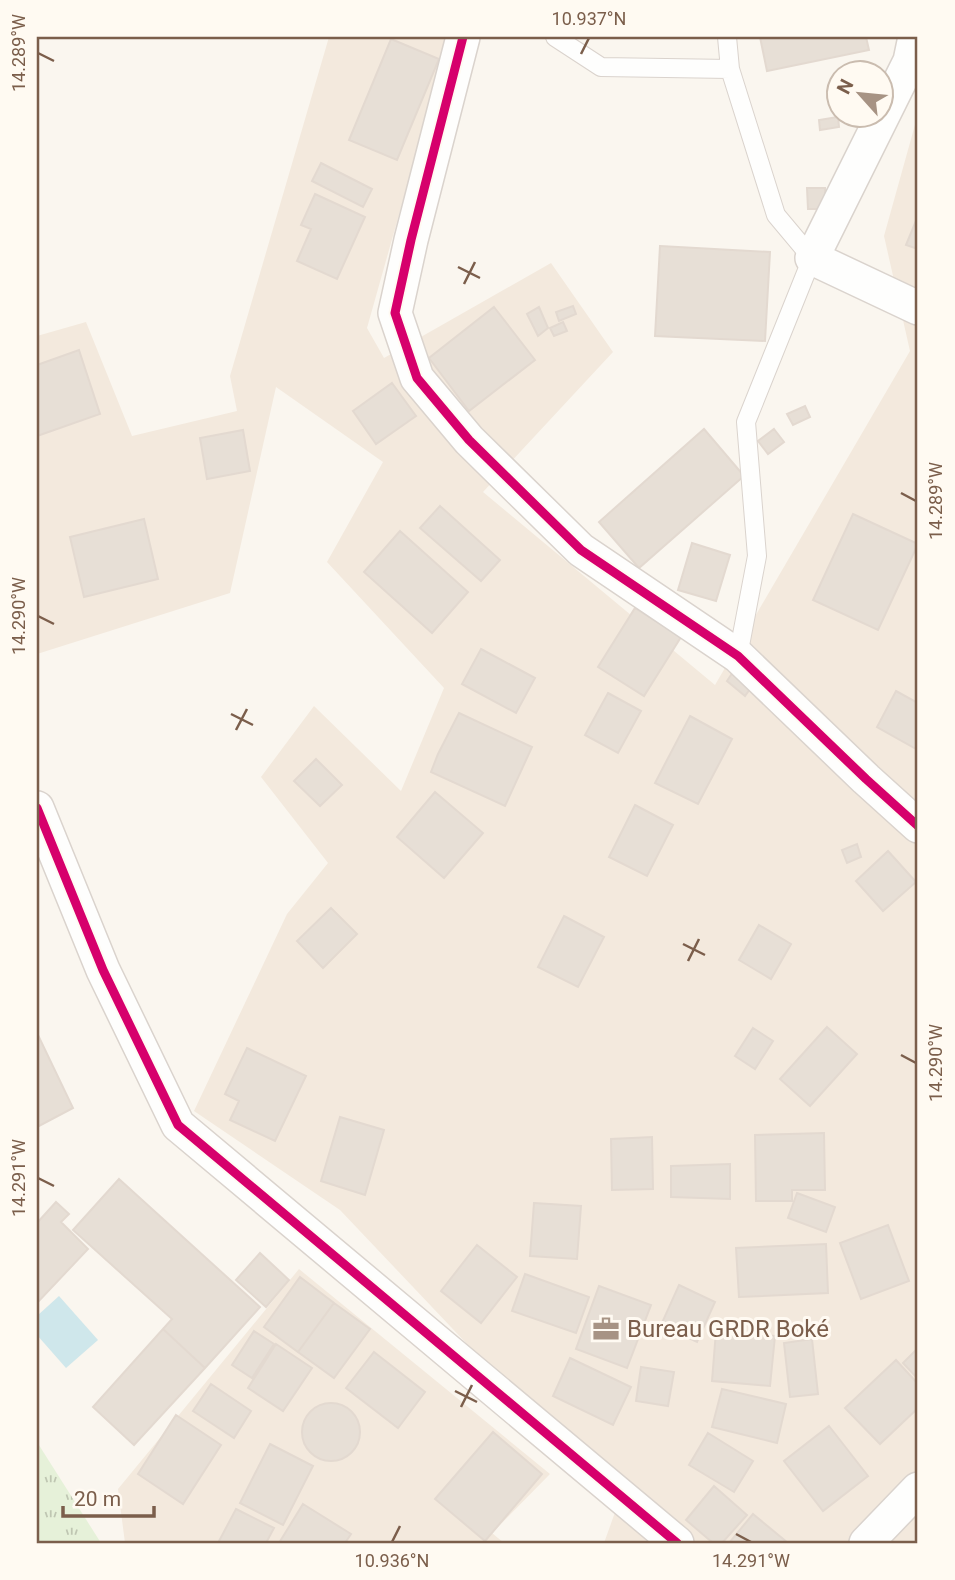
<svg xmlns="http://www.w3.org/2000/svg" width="955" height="1580" viewBox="0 0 955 1580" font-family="Roboto,sans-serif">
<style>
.residential{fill:#f3e9dd}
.grass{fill:url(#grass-tufts)}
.water{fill:#cfe7eb}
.building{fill:#e7dfd6;stroke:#e3d9d0;stroke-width:2}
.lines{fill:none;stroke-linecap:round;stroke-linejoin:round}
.lane-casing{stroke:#dad3cd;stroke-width:20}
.street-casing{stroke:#dad3cd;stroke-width:36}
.lane{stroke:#fefefd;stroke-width:18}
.street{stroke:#fefefd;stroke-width:33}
.cycleway-casing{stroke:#fffaf2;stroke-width:13}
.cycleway{stroke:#d6006c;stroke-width:9}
.ticks{fill:none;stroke:#7b5e4b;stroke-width:2.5}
.labels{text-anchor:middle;stroke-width:6;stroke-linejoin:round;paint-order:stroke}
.poi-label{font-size:24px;fill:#7b5e4b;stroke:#fffaf2;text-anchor:start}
.neatline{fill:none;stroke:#7b5e4b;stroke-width:2.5}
.ticks-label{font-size:18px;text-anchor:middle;fill:#7b5e4b}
</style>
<defs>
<pattern id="grass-tufts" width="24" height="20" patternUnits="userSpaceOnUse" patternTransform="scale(1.75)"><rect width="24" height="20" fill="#e6f1d9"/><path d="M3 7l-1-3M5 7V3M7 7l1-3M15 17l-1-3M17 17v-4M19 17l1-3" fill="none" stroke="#bfc6b2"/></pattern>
</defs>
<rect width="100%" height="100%" fill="#faf6ef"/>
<!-- residential -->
<path class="residential" d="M329,37H449L367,328L384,358L551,263L613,352L483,492L715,685L910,351L884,236L918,114V1543H604L623,1490L505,1384L340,1210L194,1111L287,914L328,863L261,777L314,706L401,791L444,688L327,562L383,462L276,387L230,593L37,654V336L86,322L132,436L237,411L230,376Z
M299,1269L550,1474L492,1533L504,1543H125L118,1489Z"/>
<!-- grass -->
<path class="grass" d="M37,1442L101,1543H37Z"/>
<!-- water -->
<path class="water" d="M59,1296L98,1340L66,1368L37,1335V1316Z"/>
<!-- building -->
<path class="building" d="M760,37H866L869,50L767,71Z
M391,39L439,59L397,160L349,140Z
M838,117L839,127L820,130L819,120Z
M321,163L372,189L363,207L312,181Z
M807,188H825V209H808Z
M315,194L365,217L337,279L297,261L311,229L301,225Z
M918,216V249L906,245Z
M660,246L770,252L765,341L655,336Z
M573,306L576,314L559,321L556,312Z
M494,307L535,360L469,411L429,358Z
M539,307L548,328L538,336L527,314Z
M563,322L567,331L554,336L550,328Z
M79,350L100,414L37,436V365Z
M392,383L416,416L376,444L353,411Z
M805,406L810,417L793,425L787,414Z
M704,429L744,476L639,568L599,522Z
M774,429L784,442L768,454L758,441Z
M243,430L250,471L207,479L200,438Z
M440,506L500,560L481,581L420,528Z
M853,514L918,544L878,630L813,600Z
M144,519L158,579L84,597L70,537Z
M400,531L468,592L432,633L364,572Z
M692,543L730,555L716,601L678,590Z
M635,608L681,637L644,696L598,667Z
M481,649L535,678L516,713L462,684Z
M733,672L752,686L745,696L727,681Z
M896,691L918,703V750L877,727Z
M608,693L641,711L618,753L585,735Z
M459,713L532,747L505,806L431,772L438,754Z
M690,716L732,739L698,804L655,783Z
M316,759L342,785L320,806L294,781Z
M435,792L483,833L444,878L397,837Z
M635,805L673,825L647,876L609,857Z
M857,844L861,857L847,863L842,850Z
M888,851L916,882L883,911L856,881Z
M331,908L357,934L323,968L297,941Z
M564,916L604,937L578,987L538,967Z
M759,925L791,944L771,979L739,960Z
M827,1027L857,1054L810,1106L780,1079Z
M753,1028L773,1041L755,1069L735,1056Z
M37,1033L73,1108L37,1127Z
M247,1048L306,1076L275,1141L230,1120L239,1101L225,1094Z
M340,1117L384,1130L365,1195L321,1181Z
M824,1133L825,1190H792V1201H756L755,1135Z
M652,1137L653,1189L612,1190L611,1139Z
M730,1164V1199L671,1197V1166Z
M119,1179L260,1307L205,1368L163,1329L172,1319L73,1230Z
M797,1193L835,1207L826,1232L788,1218Z
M56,1202L69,1214L61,1222L88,1249L37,1303V1223Z
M534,1203L581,1206L577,1259L530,1256Z
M888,1225L909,1281L861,1299L840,1243Z
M826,1244L828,1293L739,1297L736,1248Z
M477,1245L517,1277L481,1323L441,1291Z
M260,1253L289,1280L266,1307L236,1280Z
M525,1274L589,1297L576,1333L512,1311Z
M300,1277L334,1303L298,1352L264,1327Z
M679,1285L715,1302L697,1342L661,1325Z
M599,1286L651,1305L627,1368L576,1349Z
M334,1303L370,1329L334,1378L298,1352Z
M163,1329L205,1368L134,1445L93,1407Z
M254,1331L274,1344L252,1378L232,1365Z
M716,1331L775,1336L770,1386L712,1381Z
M812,1339L818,1394L790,1397L784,1343Z
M276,1344L312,1368L283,1411L248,1388Z
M918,1348V1379L903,1363Z
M374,1352L425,1392L398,1428L346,1388Z
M570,1358L631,1387L613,1425L553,1396Z
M896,1360L918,1384V1408L880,1444L845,1408Z
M641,1367L674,1372L668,1406L636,1401Z
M211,1384L251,1411L234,1438L193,1411Z
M722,1389L786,1404L777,1443L712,1427Z
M302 1432a29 29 0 1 1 58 0a29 29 0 1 1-58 0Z
M176,1415L221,1445L183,1504L138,1474Z
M829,1426L868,1476L823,1511L784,1461Z
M493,1432L542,1474L485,1541L435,1499Z
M708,1433L753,1461L734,1492L689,1465Z
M270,1444L313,1466L283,1525L240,1503Z
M714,1486L747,1515L722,1543H713L686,1520Z
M303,1504L351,1534L345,1543H279Z
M236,1509L274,1528L266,1543H218Z
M753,1514L788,1543H729Z"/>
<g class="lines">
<!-- lane casing -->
<g class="lane-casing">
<path id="lane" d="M555,37L601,67L730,69
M727,37L730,69L776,215L812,258L746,422L757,556L738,656"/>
</g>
<!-- street casing -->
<g class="street-casing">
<path id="street" d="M463,37L411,240L395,313L417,378L469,440L581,550L738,656L866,779L918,826
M915,37L910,61L812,258L918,308
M37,808L103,970L178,1125L677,1543
M866,1543L918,1489"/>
</g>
<!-- lane -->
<use href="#lane" class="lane"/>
<!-- street -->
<use href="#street" class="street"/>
<!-- cycleway casing -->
<g class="cycleway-casing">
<path id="cycleway" d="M463,37L411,240L395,313L417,378L469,440L581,550L738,656L866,779L918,826
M37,808L103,970L178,1125L677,1543"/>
</g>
<!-- cycleway -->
<use href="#cycleway" class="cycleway"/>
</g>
<!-- ticks -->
<path class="ticks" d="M38,53L54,61M581,54L589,38M458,267L480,278M464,284L475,262M901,493L916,501M38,616L54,624M231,714L253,725M236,730L247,709M683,944L705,955M688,961L699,939M901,1055L916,1063M38,1178L54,1186M455,1391L477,1402M461,1407L472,1385M736,1534L751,1542M392,1542L400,1526"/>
<!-- icons -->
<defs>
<g id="office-bare" transform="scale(2.1)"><path d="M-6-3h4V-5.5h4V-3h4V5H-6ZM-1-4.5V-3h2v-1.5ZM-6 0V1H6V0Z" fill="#a79384" stroke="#fffaf2" stroke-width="2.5" paint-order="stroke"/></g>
</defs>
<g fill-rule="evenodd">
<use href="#office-bare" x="606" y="1329"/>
</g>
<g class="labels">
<!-- poi labels -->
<g class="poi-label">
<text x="627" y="1337">Bureau GRDR Boké</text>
</g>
</g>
<!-- border -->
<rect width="955" height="1580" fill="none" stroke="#fffaf2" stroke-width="77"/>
<!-- north arrow -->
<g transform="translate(860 94) rotate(297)"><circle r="33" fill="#fffaf2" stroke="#cabcaf" stroke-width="2"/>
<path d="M0-5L12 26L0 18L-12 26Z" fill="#a79384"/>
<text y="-10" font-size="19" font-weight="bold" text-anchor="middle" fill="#7b5e4b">N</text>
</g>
<!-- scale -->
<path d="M63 1506v10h91v-10" fill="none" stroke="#7b5e4b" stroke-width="3.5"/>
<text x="74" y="1506" font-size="21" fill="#7b5e4b" stroke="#fffaf2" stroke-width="5" paint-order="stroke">20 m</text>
<rect x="38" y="38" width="878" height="1504" class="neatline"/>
<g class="ticks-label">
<text x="589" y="25">10.937°N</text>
<text transform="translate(19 53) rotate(-90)" y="6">14.289°W</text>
<text transform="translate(936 501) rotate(-90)" y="6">14.289°W</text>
<text transform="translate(19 616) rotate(-90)" y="6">14.290°W</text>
<text transform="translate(936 1063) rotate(-90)" y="6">14.290°W</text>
<text transform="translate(19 1178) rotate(-90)" y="6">14.291°W</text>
<text x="392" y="1567">10.936°N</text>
<text x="751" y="1567">14.291°W</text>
</g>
</svg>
